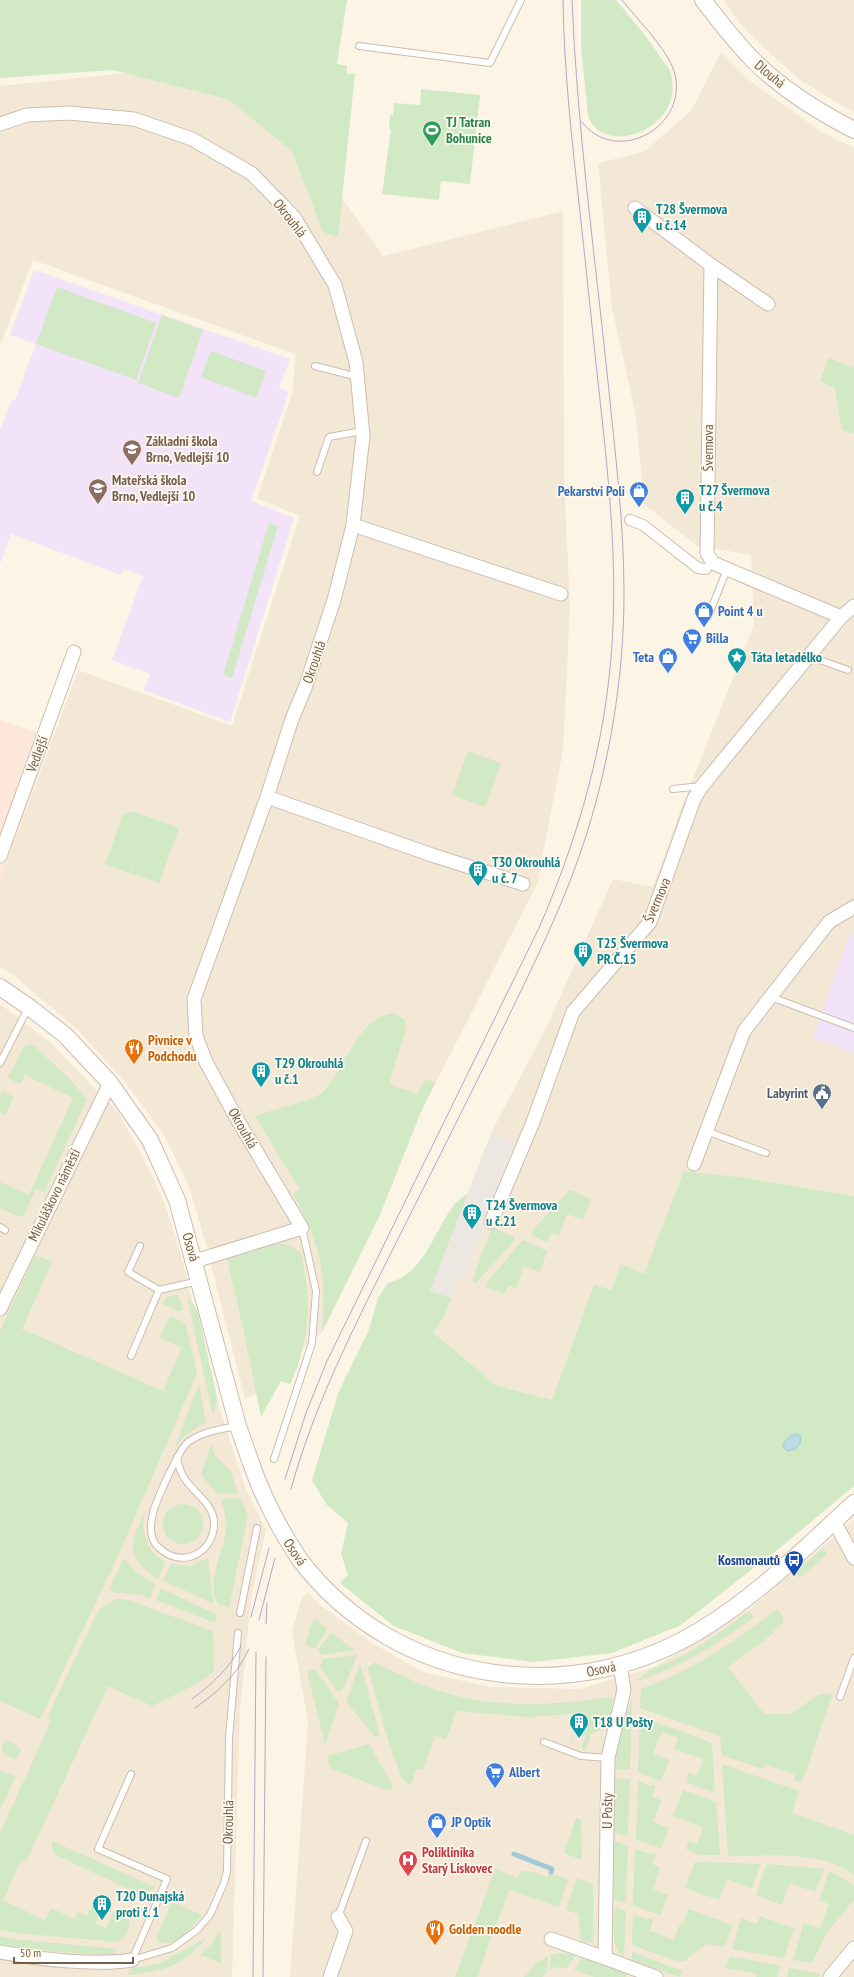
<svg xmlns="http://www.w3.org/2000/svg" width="854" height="1977" viewBox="0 0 854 1977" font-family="'PT Sans Narrow',sans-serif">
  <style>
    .residential { fill: #f3e7d5 }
    .commercial { fill: #fce7da }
    .industrial { fill: #ece7e0 }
    .education { fill: #f2e3f8 }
    .green { fill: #d1e9c5 }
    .water { fill: #bbdce5; stroke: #a1cad6 }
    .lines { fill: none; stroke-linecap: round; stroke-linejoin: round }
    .stream { stroke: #a1cad6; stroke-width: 5 }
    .service-casing { stroke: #cdbdad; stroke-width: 8 }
    .pedestrian-casing { stroke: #cdbdad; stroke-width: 12 }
    .minor-casing { stroke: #cdbdad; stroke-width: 15 }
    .tertiary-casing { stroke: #cdbdad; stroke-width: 18 }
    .service { stroke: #fff; stroke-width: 6 }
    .pedestrian { stroke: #fff; stroke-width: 10 }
    .minor { stroke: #fff; stroke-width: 13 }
    .tertiary { stroke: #fff; stroke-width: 16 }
    .tram { stroke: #b9a5c5; stroke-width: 1 }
    .tertiary-bridge-casing { stroke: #cdbdad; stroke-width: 18; stroke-linecap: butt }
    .tertiary-bridge { stroke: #fff; stroke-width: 16 }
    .labels { text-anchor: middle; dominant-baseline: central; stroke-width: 3.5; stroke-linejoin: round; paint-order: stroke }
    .street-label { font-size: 14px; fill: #745d4b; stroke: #fef9ec }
    .leisure-label { font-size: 14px; font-weight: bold; fill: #27864d; stroke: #fef9ec; text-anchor: start }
    .culture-label { font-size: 14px; font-weight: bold; fill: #0d838f; stroke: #fef9ec; text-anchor: start }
    .education-label { font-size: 14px; font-weight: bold; fill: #785e54; stroke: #fef9ec; text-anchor: start }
    .shop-label { font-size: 14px; font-weight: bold; fill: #366cbe; stroke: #fef9ec; text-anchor: start }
    .food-label { font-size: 14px; font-weight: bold; fill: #c56008; stroke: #fef9ec; text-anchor: start }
    .service-label { font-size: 14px; font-weight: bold; fill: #4e5e75; stroke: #fef9ec; text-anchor: end }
    .transit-label { font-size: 14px; font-weight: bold; fill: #164399; stroke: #fef9ec; text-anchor: end }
    .health-label { font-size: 14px; font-weight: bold; fill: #be3a42; stroke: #fef9ec; text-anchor: start }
  </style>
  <rect width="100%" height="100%" fill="#fcf5e6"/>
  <g class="residential">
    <path d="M723 0H854V113L802 81 770 54 742 26Z"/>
    <path d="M721 52 750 81 823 133 854 148V1196L746 1178 684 1172 644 1274 611 1290 594 1284 552 1400 495 1385 433 1332 444 1317 460 1277 465 1278 515 1142 491 1133 548 1024 613 879 653 887 681 809 754 625 751 555 696 545 644 504 636 416 612 308 598 163 644 152 691 111Z"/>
    <path d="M176 68 292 128 383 256 563 211 564 479 570 606 563 750 537 884 420 1114 379 1217 323 1331 294 1357 267 1390 245 1398 205 1241 189 1186 163 1133 124 1081 77 1029 13 975 0 967V882L78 670 232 726 300 516 257 498 293 391 295 354 33 260 0 346V86Z"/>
    <path d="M0 1004 50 1042 118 1112 144 1159 165 1204 180 1252 219 1406 245 1487 266 1530 252 1592 240 1709 232 1977H0Z"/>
    <path d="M854 1519V1977H290L308 1722 292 1632 301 1600 308 1592 320 1605 372 1643 423 1672 490 1687 580 1689 655 1667 751 1608Z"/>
  </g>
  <path class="commercial" d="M0 720 52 737 0 882Z"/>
  <path class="industrial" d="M491 1133 515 1142 465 1278 460 1277 452 1298 430 1291Z"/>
  <g class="education">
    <path d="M34 270 290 359 279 388 289 392 251 501 294 518 230 722 144 690 150 674 112 660 143 576 124 569 121 575 11 534 0 564V430L12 399 15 400 36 344 10 335Z"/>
    <path d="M854 931V1053L813 1038 848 938Z"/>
  </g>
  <g class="green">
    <path d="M0 0H347L337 64 347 66V74H355L338 237 323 232 292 151 228 99 113 70 0 78Z"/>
    <path d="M581 0H616C631 19 648 37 661 58 664 62 668 66 670 71 689 128 603 160 588 116L581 47Z"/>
    <path d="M421 89 480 95 470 184 441 181 439 200 382 194 391 130 389 129 390 115H393L394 103 420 105Z"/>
    <path d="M57 287 156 323 136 380 36 344Z"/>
    <path d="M162 315 203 330 179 398 138 383Z"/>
    <path d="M211 351 266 371 256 398 201 377Z"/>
    <path d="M829 358 854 368V434L842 430 835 388 820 381Z"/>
    <path d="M269 523 278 526 232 678 223 675Z"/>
    <path d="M468 751 501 763 485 807 452 795Z"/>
    <path d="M132 811 179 828 159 883 130 873 137 852 129 873 105 864 123 815Z"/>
    <path d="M394 1013 405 1020 406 1028 389 1084 417 1094 426 1079 435 1083 420 1114 379 1217 322 1331C323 1315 324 1298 323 1281 321 1250 307 1221 293 1193L300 1190 255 1116C266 1112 316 1099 322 1093 346 1071 355 1018 394 1013Z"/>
    <path d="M28 1044 33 1045 69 1078 87 1100 44 1192 36 1189 23 1216 20 1217 0 1208V1182L29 1195 73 1098 25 1075 20 1084 8 1078 23 1048Z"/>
    <path d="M2 1091 14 1097 5 1115 0 1112V1096Z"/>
    <path d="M684 1171 746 1178 854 1196V1486L782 1546 681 1625 612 1653 533 1662 462 1653 394 1626 340 1583 348 1575 341 1554 348 1523 326 1504 312 1480 339 1391 368 1332 378 1298 388 1283C424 1275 434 1231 454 1205 458 1200 464 1196 468 1193L430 1291 452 1298 444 1317 433 1332 495 1385 552 1400 594 1284 611 1290 621 1264 644 1274Z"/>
    <path d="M570 1190 591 1199 583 1220 567 1214 559 1236 551 1233 548 1242 532 1236 533 1230Z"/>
    <path d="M492 1227 515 1237 513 1242 476 1283 472 1281Z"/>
    <path d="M523 1240 547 1251 540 1272 524 1266 516 1288 508 1285 504 1294 486 1287 488 1281Z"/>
    <path d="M278 1244C287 1244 296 1246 301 1255 303 1259 303 1266 304 1270 312 1307 307 1350 290 1384L281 1381 261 1417 243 1328 227 1259Z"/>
    <path d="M35 1255 52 1262 22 1329 163 1391 182 1348 160 1338 170 1316 184 1322 186 1326 197 1373 118 1556 40 1719 0 1701V1331Z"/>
    <path d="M177 1294 182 1305 181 1311H178L163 1304 166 1298Z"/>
    <path d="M187 1297 192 1302 198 1313 216 1392 217 1401 213 1415Z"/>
    <path d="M199 1384 206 1422 185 1435 174 1449Z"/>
    <path d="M211 1444 215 1456 230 1470 238 1493 218 1494 201 1475Z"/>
    <path d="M240 1498 248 1515 229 1608 221 1604 220 1606C203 1586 224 1552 226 1530 228 1520 224 1510 221 1500Z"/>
    <circle cx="183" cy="1524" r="20"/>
    <path d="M145 1511C140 1531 146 1551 165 1562L158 1579C123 1555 130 1544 145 1511Z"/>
    <path d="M823 1548 827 1554 800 1578 795 1572Z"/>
    <path d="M208 1558 213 1603 163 1581 171 1564 190 1566Z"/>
    <path d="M123 1559 128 1562 137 1573 155 1585 150 1598 140 1595 112 1592 110 1588Z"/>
    <path d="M161 1588 217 1615 215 1623 156 1600Z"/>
    <path d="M117 1599 128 1600 213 1631 214 1671 200 1682 152 1706 108 1686 26 1862 21 1860 4 1899 0 1898V1833L51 1721 47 1718 97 1613 103 1606Z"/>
    <path d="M777 1609 783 1617 782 1624 773 1631 774 1633 728 1667 764 1714H791L818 1695 827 1693 832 1695 802 1783 794 1780 795 1775 765 1764 763 1769 722 1755 720 1736 640 1708 641 1689C692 1671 735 1642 777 1609Z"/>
    <path d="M749 1611 754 1617C718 1644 680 1667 637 1681L650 1670 676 1659 703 1644Z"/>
    <path d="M313 1620H317L327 1629 315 1649 305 1644Z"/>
    <path d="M331 1633 355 1650 322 1655 318 1650Z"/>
    <path d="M357 1655 344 1688 338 1692 320 1667 323 1659Z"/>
    <path d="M374 1662C394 1672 414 1682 436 1690 493 1709 553 1706 612 1697L613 1709 607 1727 591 1734 586 1750 581 1749 586 1735 574 1732 571 1743 570 1742 573 1732 572 1714 528 1717 456 1711 446 1740 435 1736 423 1770 417 1768 411 1785 403 1780 389 1744 368 1668Z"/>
    <path d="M360 1663 380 1736 375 1737 346 1701Z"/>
    <path d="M316 1670 339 1704 325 1745 307 1671Z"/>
    <path d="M632 1697 630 1770 615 1769 619 1737Z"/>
    <path d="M640 1716 712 1743 715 1793 686 1782 689 1773 697 1776 703 1759 674 1749 678 1738 662 1732 653 1754 669 1760 661 1781 638 1772Z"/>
    <path d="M6 1740 18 1746 17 1748 22 1750 16 1759 7 1756 3 1753 2 1745Z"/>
    <path d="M369 1744 393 1786 392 1789 387 1790 331 1769 327 1756Z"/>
    <path d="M722 1764 799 1791 792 1813 854 1835V1875C822 1850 766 1856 728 1856Z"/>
    <path d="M0 1770 16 1776 0 1810Z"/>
    <path d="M615 1778 630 1779 628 1837 614 1833Z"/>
    <path d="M638 1781 651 1786 652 1784 656 1786 652 1797 661 1800 653 1822 669 1828 661 1848 636 1840Z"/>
    <path d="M683 1790 716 1802 720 1855H700L686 1849 689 1841 697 1844 703 1827 673 1816Z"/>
    <path d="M576 1818 581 1820 582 1860 564 1853Z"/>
    <path d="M52 1841 155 1887 148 1893 139 1894 54 1854 52 1848Z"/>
    <path d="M614 1841 628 1846 626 1903 614 1899Z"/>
    <path d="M635 1849 651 1854 652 1852 656 1853 652 1864 660 1867 653 1889 668 1895 661 1915 633 1906Z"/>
    <path d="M695 1862H699L761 1864 752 1888 727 1879 719 1900 685 1888Z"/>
    <path d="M767 1864 824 1869 815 1892 790 1883 782 1905 756 1895Z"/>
    <path d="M495 1869 518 1878 521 1871 532 1872 548 1877 550 1873 568 1879 559 1907 509 1890 477 1977H455Z"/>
    <path d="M829 1871 854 1885V1900L827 1932 812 1963 793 1960 804 1923 820 1928 829 1904 819 1900Z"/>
    <path d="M577 1878 593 1884V1942L584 1943 580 1939 578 1914 566 1910Z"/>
    <path d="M97 1895 105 1899 95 1923 106 1928 113 1912 126 1917 130 1922 125 1937 118 1942 15 1933 0 1930V1899L45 1920 51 1908 75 1919 78 1912 87 1916Z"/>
    <path d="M172 1902 202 1915C195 1923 181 1940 171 1943 167 1944 162 1942 158 1941L156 1938Z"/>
    <path d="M615 1907 626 1911 624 1957C609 1947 615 1923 615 1907Z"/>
    <path d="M689 1909 733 1925 724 1947 706 1944 684 1961H676L632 1945 633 1914 648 1920 649 1918 653 1919 650 1931 674 1940 680 1924H683Z"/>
    <path d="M760 1916 795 1929 794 1933H792L784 1958 732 1949 741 1918 757 1924Z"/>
    <path d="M219 1932H221V1963L200 1955 210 1945Z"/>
    <path d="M0 1936 14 1939 117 1949 115 1955C77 1953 37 1952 0 1944Z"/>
    <path d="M206 1938C183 1966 163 1972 127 1975L130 1969 160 1963Z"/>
    <path d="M632 1952 682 1971 680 1977 632 1960Z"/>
    <path d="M559 1953 576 1955 567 1968 556 1967 550 1970 551 1955Z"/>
    <path d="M548 1956 547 1972 542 1977H524L538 1962Z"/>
    <path d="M730 1956 781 1966 777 1977H756L757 1974 725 1968Z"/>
    <path d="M583 1957 626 1973V1977H594L574 1970Z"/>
    <path d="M789 1968 820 1974 818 1977H787Z"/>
  </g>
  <path class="water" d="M797 1434 801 1437 800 1443 796 1449 787 1451 783 1446C785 1439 789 1435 797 1434Z"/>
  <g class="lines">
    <path class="stream" d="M514 1854 552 1869 551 1872"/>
    <g class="service-casing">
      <g id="service">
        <path d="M359 46 490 63 521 0"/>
        <path d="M315 366 358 377"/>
        <path d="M317 472 329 437 362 431"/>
        <path d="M708 617 727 569"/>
        <path d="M808 656 848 670"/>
        <path d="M673 789 702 786"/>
        <path d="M771 997 854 1028"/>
        <path d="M0 1063 28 1008"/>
        <path d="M706 1131 766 1153"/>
        <path d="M0 1227 5 1230"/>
        <path d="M140 1246 128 1272 159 1290"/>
        <path d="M131 1356 159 1290 199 1281"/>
        <path d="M177 1457C178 1461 178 1465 180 1469 186 1490 215 1501 214 1524 214 1551 185 1568 163 1551 159 1548 155 1544 153 1540 150 1532 151 1521 153 1513 156 1501 179 1449 188 1442 202 1432 220 1429 237 1426"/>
        <path d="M274 1459 312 1343 316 1291 302 1228"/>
        <path d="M240 1613 257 1528"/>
        <path d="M840 1697 854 1658"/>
        <path d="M544 1742 581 1756 608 1758"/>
        <path d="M131 1774 98 1849 167 1879 132 1960"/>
        <path d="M338 1917 366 1841"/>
        <path d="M132 1960 172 1948 197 1930 210 1915 224 1883 227 1871 229 1738 238 1633"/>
      </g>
    </g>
    <g class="pedestrian-casing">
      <path id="pedestrian" d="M630 520 643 525 698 568 706 569"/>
    </g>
    <g class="minor-casing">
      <g id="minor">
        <path d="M0 124 27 115 69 113 134 119 192 139 251 173 294 217 335 285 356 362 363 436 353 525 334 600 305 688 292 719 267 797 194 999 196 1036 206 1062 237 1119 302 1228 195 1261"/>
        <path d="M635 208 711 265 707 553 713 563 841 617"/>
        <path d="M711 265 768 304"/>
        <path d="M353 525 561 594"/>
        <path d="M267 797 432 855 523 884"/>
        <path d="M0 856 74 652"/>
        <path d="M694 1164 744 1031 829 922 854 907"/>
        <path d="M491 1222 533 1122 573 1012 650 922 694 799 702 786 841 617 854 606"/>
        <path d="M0 1309 110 1083"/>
        <path d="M834 1521 854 1558"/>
        <path d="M620 1665 624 1690 608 1758 605 1958 656 1977"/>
        <path d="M551 1939 605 1958"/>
        <path d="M0 1952C37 1959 95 1966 132 1960"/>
        <path d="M330 1977 346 1931 338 1917"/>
        <path d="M830 1977 854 1948"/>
      </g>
    </g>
    <g class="tertiary-casing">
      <g id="tertiary">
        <path d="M703 0C719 21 735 42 754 61 782 89 819 112 854 130"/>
        <path d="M0 987 29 1007 65 1035 110 1083 150 1140 177 1200 238 1426 251 1463"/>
        <path d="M300 1560C398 1688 578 1711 710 1624 763 1590 808 1545 854 1503"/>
      </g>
    </g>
    <use href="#service" class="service"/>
    <use href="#pedestrian" class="pedestrian"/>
    <use href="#minor" class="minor"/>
    <use href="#tertiary" class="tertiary"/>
    <g class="tram">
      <path d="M581 121C616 168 691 126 674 71 667 49 637 19 622 0"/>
      <path d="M285 1479 306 1413 327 1361 539 928C575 845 601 759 610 669 619 580 610 490 600 400 593 338 587 275 580 212 572 142 564 71 563 0"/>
      <path d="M291 1489C312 1413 346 1343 381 1273 421 1193 461 1114 500 1034 532 968 565 903 587 833 611 755 624 674 624 593 624 523 615 452 608 382 595 255 577 128 572 0"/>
      <path d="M251 1617 269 1548"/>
      <path d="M259 1620 275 1558"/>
      <path d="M266 1624 267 1603"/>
      <path d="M192 1699C212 1684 230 1668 241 1646"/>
      <path d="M195 1708C218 1692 237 1675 249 1649"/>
      <path d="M253 1977 256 1652"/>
      <path d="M263 1977 266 1657"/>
    </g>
    <g class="tertiary-bridge-casing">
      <path id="tertiary-bridge" d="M251 1463C263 1498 280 1530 300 1560"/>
    </g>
    <use href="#tertiary-bridge" class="tertiary-bridge"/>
  </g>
  <defs>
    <g id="stadium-pin" transform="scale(1)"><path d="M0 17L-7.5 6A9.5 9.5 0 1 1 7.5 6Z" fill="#2e9e5b" stroke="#fef9ec"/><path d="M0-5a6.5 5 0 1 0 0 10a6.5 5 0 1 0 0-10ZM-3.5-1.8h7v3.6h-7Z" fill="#fff"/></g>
    <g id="building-pin" transform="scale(1)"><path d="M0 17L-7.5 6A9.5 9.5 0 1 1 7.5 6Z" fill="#0f9aa8" stroke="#fef9ec"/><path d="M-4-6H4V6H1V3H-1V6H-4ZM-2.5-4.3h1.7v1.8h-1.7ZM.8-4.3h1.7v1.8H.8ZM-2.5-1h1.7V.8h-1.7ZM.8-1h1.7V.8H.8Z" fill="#fff"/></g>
    <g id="school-pin" transform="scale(1)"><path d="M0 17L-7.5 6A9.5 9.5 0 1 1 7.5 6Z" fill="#8d6e63" stroke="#fef9ec"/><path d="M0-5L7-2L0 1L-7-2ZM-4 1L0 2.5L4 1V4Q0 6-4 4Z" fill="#fff"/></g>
    <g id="shop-pin" transform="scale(1)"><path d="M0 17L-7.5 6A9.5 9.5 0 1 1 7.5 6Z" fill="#3f7fe0" stroke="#fef9ec"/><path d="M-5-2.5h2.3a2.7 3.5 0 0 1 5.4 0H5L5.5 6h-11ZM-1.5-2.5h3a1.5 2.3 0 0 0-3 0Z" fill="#fff"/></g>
    <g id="supermarket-pin" transform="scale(1)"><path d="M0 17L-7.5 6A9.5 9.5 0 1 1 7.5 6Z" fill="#3f7fe0" stroke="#fef9ec"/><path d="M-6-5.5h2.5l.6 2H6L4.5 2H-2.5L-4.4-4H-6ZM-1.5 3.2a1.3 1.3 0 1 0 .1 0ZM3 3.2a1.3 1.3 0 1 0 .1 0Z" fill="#fff"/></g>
    <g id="sight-pin" transform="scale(1)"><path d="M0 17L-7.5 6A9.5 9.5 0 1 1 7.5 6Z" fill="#0f9aa8" stroke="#fef9ec"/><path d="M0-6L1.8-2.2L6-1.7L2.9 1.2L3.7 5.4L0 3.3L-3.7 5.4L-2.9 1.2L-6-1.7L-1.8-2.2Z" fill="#fff"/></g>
    <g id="restaurant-pin" transform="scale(1)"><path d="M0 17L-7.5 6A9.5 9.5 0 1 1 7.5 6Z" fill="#e8710a" stroke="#fef9ec"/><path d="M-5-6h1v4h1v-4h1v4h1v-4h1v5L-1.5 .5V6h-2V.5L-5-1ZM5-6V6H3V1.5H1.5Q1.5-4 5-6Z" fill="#fff"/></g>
    <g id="civic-pin" transform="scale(1)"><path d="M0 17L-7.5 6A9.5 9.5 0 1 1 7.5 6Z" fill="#5c6f8a" stroke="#fef9ec"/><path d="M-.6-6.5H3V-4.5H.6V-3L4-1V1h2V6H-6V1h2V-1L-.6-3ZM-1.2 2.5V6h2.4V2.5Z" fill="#fff"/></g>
    <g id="bus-pin" transform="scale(1)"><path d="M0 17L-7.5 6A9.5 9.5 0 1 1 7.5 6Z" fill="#1a4fb4" stroke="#fef9ec"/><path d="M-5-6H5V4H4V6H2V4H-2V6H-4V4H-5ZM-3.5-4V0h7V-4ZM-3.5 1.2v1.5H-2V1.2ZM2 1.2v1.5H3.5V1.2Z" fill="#fff"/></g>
    <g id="hospital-pin" transform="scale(1)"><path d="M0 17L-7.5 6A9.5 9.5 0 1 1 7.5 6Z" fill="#e0444e" stroke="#fef9ec"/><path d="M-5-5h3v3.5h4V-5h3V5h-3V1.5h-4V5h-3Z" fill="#fff"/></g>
  </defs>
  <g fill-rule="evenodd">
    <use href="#stadium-pin" x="432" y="130"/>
    <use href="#building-pin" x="642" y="217"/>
    <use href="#school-pin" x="132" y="449"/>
    <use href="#school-pin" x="98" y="488"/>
    <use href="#shop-pin" x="639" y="491"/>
    <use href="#building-pin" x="685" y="498"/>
    <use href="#shop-pin" x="704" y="611"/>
    <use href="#supermarket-pin" x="692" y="638"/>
    <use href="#shop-pin" x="668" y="657"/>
    <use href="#sight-pin" x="737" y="657"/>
    <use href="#building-pin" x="478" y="870"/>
    <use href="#building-pin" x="583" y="951"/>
    <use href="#restaurant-pin" x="134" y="1048"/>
    <use href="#building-pin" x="261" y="1071"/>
    <use href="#civic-pin" x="822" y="1093"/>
    <use href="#building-pin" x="472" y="1213"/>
    <use href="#bus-pin" x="794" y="1560"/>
    <use href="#building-pin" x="579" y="1722"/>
    <use href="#supermarket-pin" x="495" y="1772"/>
    <use href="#shop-pin" x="437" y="1822"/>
    <use href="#hospital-pin" x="408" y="1860"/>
    <use href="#building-pin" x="102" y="1904"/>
    <use href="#restaurant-pin" x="435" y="1929"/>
  </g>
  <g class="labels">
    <g class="street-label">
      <text transform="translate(770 74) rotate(40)">Dlouhá</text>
      <text transform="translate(290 218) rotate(52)">Okrouhlá</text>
      <text transform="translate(708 448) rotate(-90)">Švermova</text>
      <text transform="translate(314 662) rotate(-71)">Okrouhlá</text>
      <text transform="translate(37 754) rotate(-70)">Vedlejší</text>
      <text transform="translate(657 900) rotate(-67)">Švermova</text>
      <text transform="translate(243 1128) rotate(60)">Okrouhlá</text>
      <text transform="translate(54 1195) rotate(-64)">Mikuláškovo náměstí</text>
      <text transform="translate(191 1247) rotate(74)">Osová</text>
      <text transform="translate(295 1552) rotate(56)">Osová</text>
      <text transform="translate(601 1669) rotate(-12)">Osová</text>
      <text transform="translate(607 1811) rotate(-89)">U Pošty</text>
      <text transform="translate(228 1822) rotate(-89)">Okrouhlá</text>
    </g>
    <g class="leisure-label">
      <text x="446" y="122">TJ Tatran<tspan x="446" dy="16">Bohunice</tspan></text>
    </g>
    <g class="culture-label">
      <text x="656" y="209">T28 Švermova<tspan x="656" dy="16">u č.14</tspan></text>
      <text x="699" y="490">T27 Švermova<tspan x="699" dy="16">u č.4</tspan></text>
      <text x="751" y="657">Táta letadélko</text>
      <text x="492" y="862">T30 Okrouhlá<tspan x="492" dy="16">u č. 7</tspan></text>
      <text x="597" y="943">T25 Švermova<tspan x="597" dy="16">PR.Č.15</tspan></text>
      <text x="275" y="1063">T29 Okrouhlá<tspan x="275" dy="16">u č.1</tspan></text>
      <text x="486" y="1205">T24 Švermova<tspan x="486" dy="16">u č.21</tspan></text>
      <text x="593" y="1722">T18 U Pošty</text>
      <text x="116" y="1896">T20 Dunajská<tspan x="116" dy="16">proti č. 1</tspan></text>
    </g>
    <g class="education-label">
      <text x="146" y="441">Základní škola<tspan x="146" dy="16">Brno, Vedlejší 10</tspan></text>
      <text x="112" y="480">Mateřská škola<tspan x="112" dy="16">Brno, Vedlejší 10</tspan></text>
    </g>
    <g class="shop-label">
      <text x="625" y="491" text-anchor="end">Pekarstvi Poli</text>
      <text x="718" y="611">Point 4 u</text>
      <text x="706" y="638">Billa</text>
      <text x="654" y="657" text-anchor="end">Teta</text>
      <text x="509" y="1772">Albert</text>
      <text x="451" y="1822">JP Optik</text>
    </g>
    <g class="food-label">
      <text x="148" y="1040">Pivnice v<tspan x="148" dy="16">Podchodu</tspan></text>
      <text x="449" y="1929">Golden noodle</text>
    </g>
    <g class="service-label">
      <text x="808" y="1093">Labyrint</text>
    </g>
    <g class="transit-label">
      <text x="780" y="1560">Kosmonautů</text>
    </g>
    <g class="health-label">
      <text x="422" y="1852">Poliklinika<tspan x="422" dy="16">Starý Lískovec</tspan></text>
    </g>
  </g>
  <path d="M14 1957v6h119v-6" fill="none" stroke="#745d4b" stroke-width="2"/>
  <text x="20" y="1957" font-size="12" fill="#745d4b" stroke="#fef9ec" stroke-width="3" paint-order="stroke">50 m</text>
</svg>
